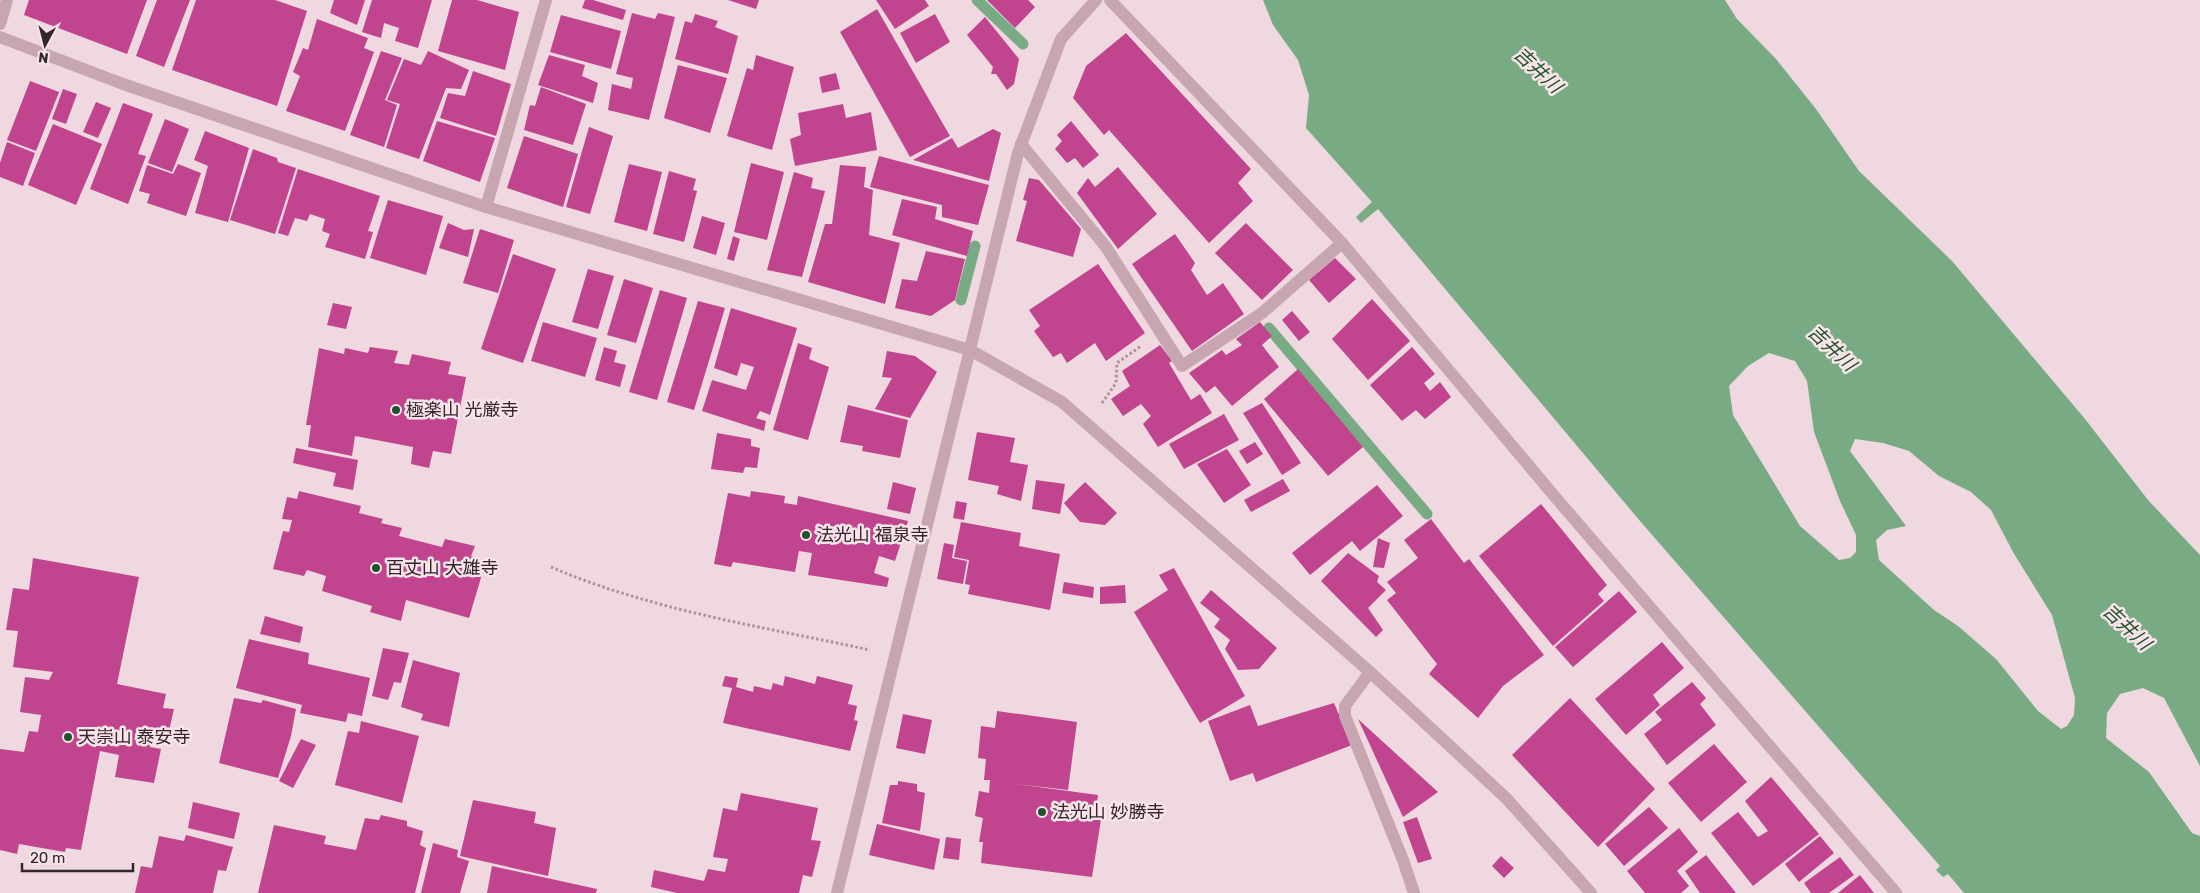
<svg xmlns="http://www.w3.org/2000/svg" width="2200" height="893" viewBox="0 0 2200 893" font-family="Rubik,'Noto Sans JP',sans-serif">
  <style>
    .water { fill: #78ab83; fill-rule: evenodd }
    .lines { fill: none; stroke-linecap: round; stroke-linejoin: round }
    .stream { stroke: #78ab83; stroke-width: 11 }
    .building { fill: #c0458e }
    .path { stroke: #b28f9d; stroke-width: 3; stroke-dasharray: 2.5 2.5; stroke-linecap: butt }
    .lane { stroke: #c7a5b1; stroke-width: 12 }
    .street { stroke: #c7a5b1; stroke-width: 12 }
    .poi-dot { fill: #1d522a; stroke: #f8e4e9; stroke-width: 2 }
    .labels { text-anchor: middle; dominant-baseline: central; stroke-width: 5; stroke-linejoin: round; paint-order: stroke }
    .poi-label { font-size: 18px; fill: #33262c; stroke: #f8e4e9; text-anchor: start }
    .water-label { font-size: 19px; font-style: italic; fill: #1d522a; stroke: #f8e4e9 }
  </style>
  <rect width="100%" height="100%" fill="#efd8df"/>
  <path class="water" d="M1263 0H1725L1737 19 1776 59 1816 109 1859 171 1952 261 2085 419 2148 500 2200 555V766L2164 698 2143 688 2120 694 2107 713 2106 738 2149 772 2192 833 2200 836V893H1964L1948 874 1943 877 1936 870 1940 866 1640 521 1378 209 1361 223 1356 217 1372 202 1306 128 1309 95 1298 60 1273 25ZM1769 353 1795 361 1807 381 1814 432 1840 501 1856 535V552L1850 558 1839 560 1800 526 1733 415 1729 386 1748 366ZM1855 439 1883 443 1909 451 1939 476 1971 492 1991 510 2013 552 2052 615 2075 698 2074 715 2067 726 2061 729 2038 711 1996 659 1958 626 1934 610 1879 560 1876 540 1887 530 1906 526 1850 451Z"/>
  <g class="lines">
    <g class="stream">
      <path d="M977 0 1023 44"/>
      <path d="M961 300 975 246"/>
      <path d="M1269 328 1427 514"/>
    </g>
  </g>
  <g class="building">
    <path d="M29 0H147L127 54 24 15Z"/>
    <path d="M157 0H190L164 67 136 56Z"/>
    <path d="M196 0H275L307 11 277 106 172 70Z"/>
    <path d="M334 0H365L357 25 330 13Z"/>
    <path d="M372 0H432L418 48 395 41 399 28 384 23 381 38 362 32Z"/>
    <path d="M452 0H477L519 12 505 70 438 51Z"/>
    <path d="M585 0H593L626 10 623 20 582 8Z"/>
    <path d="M728 0H759L756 9Z"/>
    <path d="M876 0H925L929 6 895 29Z"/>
    <path d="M987 0H1028L1035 7 1015 28Z"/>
    <path d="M877 9 950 136 910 157 840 32Z"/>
    <path d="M632 13 655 19 658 13 675 17 649 120 608 110 612 84 631 89 633 78 616 74Z"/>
    <path d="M695 14 718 21 715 27 738 36 728 74 675 59 685 21 692 23Z"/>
    <path d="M935 14 950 42 916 63 900 33Z"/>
    <path d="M561 15 621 31 611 69 550 52Z"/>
    <path d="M985 17 1019 59 1014 84 1007 90 996 74H991L993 67 967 35Z"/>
    <path d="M317 19 368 38 364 48 374 52 345 131 286 111 300 76 293 72 303 48 308 50Z"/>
    <path d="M1126 33 1251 169 1238 183 1253 201 1209 243 1109 130 1104 135 1073 98 1086 66Z"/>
    <path d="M381 51 402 58 385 100 397 105 384 147 350 135Z"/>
    <path d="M428 51 469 70 461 89 446 88 419 159 386 148 400 104 387 100 404 59 421 65Z"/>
    <path d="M549 55 585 65 582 76 598 83 593 103 538 85Z"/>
    <path d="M756 55 794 67 772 150 727 136 747 68 753 70Z"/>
    <path d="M678 65 727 78 710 133 664 118Z"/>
    <path d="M473 71 511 84 496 136 440 118 448 93 465 96Z"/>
    <path d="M836 73 840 89 822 93 819 77Z"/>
    <path d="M30 81 59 92 36 151 7 140Z"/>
    <path d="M541 87 586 104 573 145 524 130 530 105 535 106Z"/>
    <path d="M63 89 77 94 66 124 52 119Z"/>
    <path d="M96 102 111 108 98 138 83 132Z"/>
    <path d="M123 103 153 114 138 154 146 156 128 204 90 189Z"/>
    <path d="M843 104 846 118 871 112 877 150 795 166 790 139 801 135 798 113Z"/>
    <path d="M165 119 189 129 172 172 148 163Z"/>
    <path d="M437 121 495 138 480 182 423 161Z"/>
    <path d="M1071 121 1099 155 1083 168 1075 158 1067 163 1055 149 1062 141 1057 135Z"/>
    <path d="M53 124 102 144 76 205 28 185Z"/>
    <path d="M589 127 613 136 590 214 566 207Z"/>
    <path d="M993 129 1001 133 989 181 913 160 952 138 958 148Z"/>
    <path d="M205 131 249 148 228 222 195 213 208 166 194 160Z"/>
    <path d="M524 136 578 154 563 207 507 188Z"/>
    <path d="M7 142 35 153 23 186 0 177V163Z"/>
    <path d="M253 149 277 158 278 162 296 168 275 234 230 220Z"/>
    <path d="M879 156 989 185 978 225 942 217V205L870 187Z"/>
    <path d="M751 163 784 172 767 240 734 232Z"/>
    <path d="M178 164 201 173 186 216 147 203 150 194 139 191 147 165 173 174Z"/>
    <path d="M629 164 662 172 647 231 614 222Z"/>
    <path d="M840 165 866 167 864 187 873 190 869 235 900 243 885 304 808 282 825 224H832Z"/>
    <path d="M1118 167 1157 214 1118 249 1077 193 1088 178 1095 187Z"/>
    <path d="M298 169 380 196 368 231 373 232 365 259 325 247 330 234 322 231 325 219 310 214 307 221 295 218 288 236 278 233Z"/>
    <path d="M669 171 696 179 693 190 697 191 684 242 653 234Z"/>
    <path d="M794 172 813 178 811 188 825 191 802 277 767 270Z"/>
    <path d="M1029 178 1039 180 1081 229 1073 257 1016 241 1027 201 1023 200Z"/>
    <path d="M902 199 937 207 935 219 973 231 967 256 892 235Z"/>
    <path d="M388 200 443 216 426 275 370 258Z"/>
    <path d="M702 216 725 223 716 255 693 248Z"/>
    <path d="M448 223 464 230 474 229 468 257 439 248Z"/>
    <path d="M1246 223 1293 270 1262 300 1215 253Z"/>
    <path d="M480 229 514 240 498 293 463 283Z"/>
    <path d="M1175 234 1195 263 1191 270 1207 295 1223 283 1244 314 1192 351 1132 264Z"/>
    <path d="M733 236 740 239 734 261 727 259Z"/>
    <path d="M926 251 965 259 955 300 931 316 895 308 902 279 917 281Z"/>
    <path d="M513 254 556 269 523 363 481 349Z"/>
    <path d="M1335 258 1356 279 1329 303 1309 280Z"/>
    <path d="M1098 264 1145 333 1106 361 1095 343 1067 363 1061 353 1053 357 1034 331 1040 326 1029 310Z"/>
    <path d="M588 269 614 276 598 329 572 322Z"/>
    <path d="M624 279 653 288 636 343 607 335Z"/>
    <path d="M660 290 687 298 657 400 629 392Z"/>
    <path d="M1372 299 1410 341 1368 380 1332 339Z"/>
    <path d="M698 301 725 308 694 410 667 402Z"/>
    <path d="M333 303 352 307 346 329 327 325Z"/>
    <path d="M731 308 797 328 770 415 760 411 756 418 766 421 764 431 702 411 712 380 746 390 754 367 741 363 737 376 714 368Z"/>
    <path d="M1292 311 1310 332 1299 341 1282 320Z"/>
    <path d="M543 322 597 338 585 377 531 361Z"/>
    <path d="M1260 322 1272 336 1262 345 1279 367 1232 406 1215 386 1206 393 1189 373 1222 350 1226 355 1242 345 1236 339Z"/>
    <path d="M798 343 812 348 809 359 829 367 808 440 773 430Z"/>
    <path d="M1160 345 1172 361 1169 363 1191 400 1200 394 1212 413 1158 447 1143 424 1151 416 1141 404 1123 416 1111 399 1130 386 1122 371Z"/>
    <path d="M370 347 398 351 394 363 409 365 412 354 451 362 448 374 466 377 451 454 433 451 429 468 411 464 413 447 355 436 352 456 308 447 311 425H306L319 348 344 354 345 348 368 353Z"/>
    <path d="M604 347 617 351 614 362 626 365 620 387 595 380Z"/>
    <path d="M1412 347 1435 374 1424 383 1430 391 1440 382 1451 397 1425 419 1416 410 1402 421 1370 385Z"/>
    <path d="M887 351 915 356 937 372 910 418 875 409 892 378 882 377Z"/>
    <path d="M1298 369 1363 447 1328 476 1264 399Z"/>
    <path d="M1262 403 1301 463 1282 475 1243 413Z"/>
    <path d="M848 405 908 420 900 458 862 451 863 446 840 442Z"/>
    <path d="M1224 414 1239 440 1184 469 1169 444Z"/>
    <path d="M977 432 1015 438 1010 462 1028 465 1021 501 997 494 999 486 968 480Z"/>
    <path d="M717 433 751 439V446L760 448 757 468 745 467 743 473 711 469Z"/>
    <path d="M1255 442 1263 454 1247 464 1239 451Z"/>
    <path d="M296 448 358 460 353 490 333 486 336 473 293 463Z"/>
    <path d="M1227 449 1251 485 1224 503 1197 464Z"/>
    <path d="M1283 479 1290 491 1251 512 1244 500Z"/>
    <path d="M1036 480 1065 484 1060 514 1032 509Z"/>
    <path d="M893 482 916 488 910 514 887 509Z"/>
    <path d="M1085 482 1117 513 1105 525 1080 522 1064 503Z"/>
    <path d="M1377 485 1403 516 1360 551 1352 541 1310 575 1292 553Z"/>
    <path d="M299 491 361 506 359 513 383 519 381 523 402 528 399 536 442 547 445 539 475 546 471 556 486 561 469 618 406 600 401 621 370 612 372 606 322 591 326 576 307 570 304 576 273 569 283 531 289 532 292 520 282 519 287 497 297 499Z"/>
    <path d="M751 491 785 496 784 503 797 505 798 496 908 521 895 561 879 556 874 573 889 578 887 587 808 575 812 553 799 551 795 572 733 562 731 567 714 564 728 493 750 497Z"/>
    <path d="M956 501 967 503 964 520 953 518Z"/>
    <path d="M1541 504 1607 585 1598 594 1604 601 1553 646 1479 556Z"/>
    <path d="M1431 519 1464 563 1469 559 1544 655 1503 686 1478 718 1429 674 1437 664 1387 600 1396 593 1387 582 1418 558 1404 540Z"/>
    <path d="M961 522 1021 533 1019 546 1060 554 1050 610 968 594 970 585 965 584 969 560 954 557Z"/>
    <path d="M1378 538 1390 543 1384 568 1373 567Z"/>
    <path d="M944 543 954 545 952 558 967 561 963 584 937 579Z"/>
    <path d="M1348 553 1379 576 1377 582 1386 590 1368 608 1383 630 1376 637 1321 581Z"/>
    <path d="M33 558 139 577 117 684 166 694 163 708 174 709 168 735 152 732 150 747 161 749 154 783 115 777 119 755 100 751 81 850 66 848 65 852 19 844 17 854 0 850V749L24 752 29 731 38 732 41 715 20 712 25 677 49 680 53 672 13 667 18 631 6 630 13 588 29 590Z"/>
    <path d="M1174 568 1245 696 1200 723 1134 612 1168 590 1159 575Z"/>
    <path d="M1064 582 1094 587 1093 598 1062 593Z"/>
    <path d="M1125 585 1126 603 1100 604V587Z"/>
    <path d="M1211 590 1277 648 1259 669 1238 670 1225 649 1230 640 1214 627 1220 619 1200 603Z"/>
    <path d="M1619 591 1637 612 1573 667 1555 647Z"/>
    <path d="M265 616 303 627 300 643 260 634Z"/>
    <path d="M249 639 309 653 308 664 370 678 362 716 348 713 346 722 300 713 302 705 236 688Z"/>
    <path d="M1662 642 1684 668 1653 695 1660 705 1626 735 1595 699Z"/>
    <path d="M383 648 409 653 401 683 394 682 388 700 372 696Z"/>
    <path d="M413 660 460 673 449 727 421 720 423 714 401 707Z"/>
    <path d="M725 676 738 678 736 687 753 692 754 686 771 690 773 683 783 686 785 676 815 684 817 676 853 685 848 704 857 706 854 720 858 721 850 751 723 723 732 688 722 686Z"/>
    <path d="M1692 682 1706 698 1700 704 1716 725 1667 765 1644 734 1662 720 1655 712Z"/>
    <path d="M234 698 261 703 263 700 296 709 291 736 278 778 219 763Z"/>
    <path d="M1570 698 1655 789 1598 847 1512 755Z"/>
    <path d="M1334 703 1352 745 1256 782 1253 773 1230 781 1208 721 1250 705 1258 726Z"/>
    <path d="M997 711 1077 722 1068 790 1008 783 1098 795 1096 811 1102 813 1092 877 981 863 983 842H979L983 818 975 816 979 791 989 793 990 780H984L986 759 978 758 981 726 995 728Z"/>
    <path d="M903 714 932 720 925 754 896 748Z"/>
    <path d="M1358 719 1438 792 1403 817Z"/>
    <path d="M361 721 419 736 402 803 335 785 348 731 359 733Z"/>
    <path d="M301 739 316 745 293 788 279 781Z"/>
    <path d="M1714 744 1747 782 1701 822 1668 783Z"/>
    <path d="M1771 777 1819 834 1753 886 1711 833 1738 812 1758 837 1768 831 1745 801Z"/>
    <path d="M898 781 917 784V791L925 793 920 831 882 823 890 785H898Z"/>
    <path d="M741 793 818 808 811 840 821 841 812 877 803 875 799 893H677L651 887 654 870 704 881 708 869 725 872 728 859 713 857 723 808 737 811Z"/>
    <path d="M473 800 536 812 534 823 556 828 548 876 460 856Z"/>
    <path d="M193 802 240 813 234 839 188 828Z"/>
    <path d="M1649 807 1668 828 1624 866 1605 844Z"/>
    <path d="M381 815 407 821V826L423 831 420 845 426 848 415 893H258L274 825 326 836 324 844 356 850 365 818 379 820Z"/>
    <path d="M1417 817 1432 859 1418 863 1403 822Z"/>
    <path d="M877 824 940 839 934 870 869 855Z"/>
    <path d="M1679 828 1698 852 1677 871 1689 886 1681 893H1645L1627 871Z"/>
    <path d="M186 835 233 847 226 871 218 870 213 893H135L141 866 152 868 159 836 184 841Z"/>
    <path d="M1820 836 1834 853 1799 882 1785 864Z"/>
    <path d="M946 837 961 839 959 860 943 858Z"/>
    <path d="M433 843 458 850 457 857 469 861 460 893H421Z"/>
    <path d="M1706 855 1736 893H1700L1685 871Z"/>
    <path d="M1501 856 1514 868 1504 878 1492 866Z"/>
    <path d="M1840 857 1854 875 1829 893H1811L1804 883Z"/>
    <path d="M492 866 597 889 596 893H487Z"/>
    <path d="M1860 875 1874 893H1838Z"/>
  </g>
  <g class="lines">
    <g class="path">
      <path d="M1102 403 1116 383 1117 363 1141 346"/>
      <path d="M551 567C650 610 764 627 870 650"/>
    </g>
    <g class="lane">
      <path d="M1021 144 1106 247 1182 366 1262 313 1342 243"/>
      <path d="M1370 672 1345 706V716L1403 860 1414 893"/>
    </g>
    <g class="street">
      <path d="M1110 0 1342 243 1556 498 1896 893"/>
      <path d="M0 24 7 0"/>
      <path d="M0 37 123 84 486 207 970 350 1062 402 1370 672 1506 798 1591 893"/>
      <path d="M486 207 546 0"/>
      <path d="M837 893 1018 153 1061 39 1096 0"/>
    </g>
  </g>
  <g class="poi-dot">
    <circle cx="396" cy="410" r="5"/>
    <circle cx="806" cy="535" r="5"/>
    <circle cx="376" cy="568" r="5"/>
    <circle cx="68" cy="737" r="5"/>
    <circle cx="1042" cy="812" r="5"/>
  </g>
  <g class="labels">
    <g class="poi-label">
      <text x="406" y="410">極楽山 光厳寺</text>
      <text x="816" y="535">法光山 福泉寺</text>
      <text x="386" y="568">百丈山 大雄寺</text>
      <text x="78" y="737">天崇山 泰安寺</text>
      <text x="1052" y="812">法光山 妙勝寺</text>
    </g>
    <g class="water-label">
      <text transform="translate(1538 70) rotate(43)">吉井川</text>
      <text transform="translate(1832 348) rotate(43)">吉井川</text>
      <text transform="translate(2127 627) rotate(43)">吉井川</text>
    </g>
  </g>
  <g transform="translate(45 45) rotate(187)" stroke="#f8e4e9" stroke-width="4" paint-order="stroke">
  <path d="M0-4L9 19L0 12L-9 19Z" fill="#33262c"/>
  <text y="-8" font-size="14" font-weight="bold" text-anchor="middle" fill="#33262c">N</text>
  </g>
  <path d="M22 863v8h111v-8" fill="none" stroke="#33262c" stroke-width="2.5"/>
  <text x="30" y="863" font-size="15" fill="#33262c" stroke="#f8e4e9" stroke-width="4" paint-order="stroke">20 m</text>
</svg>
